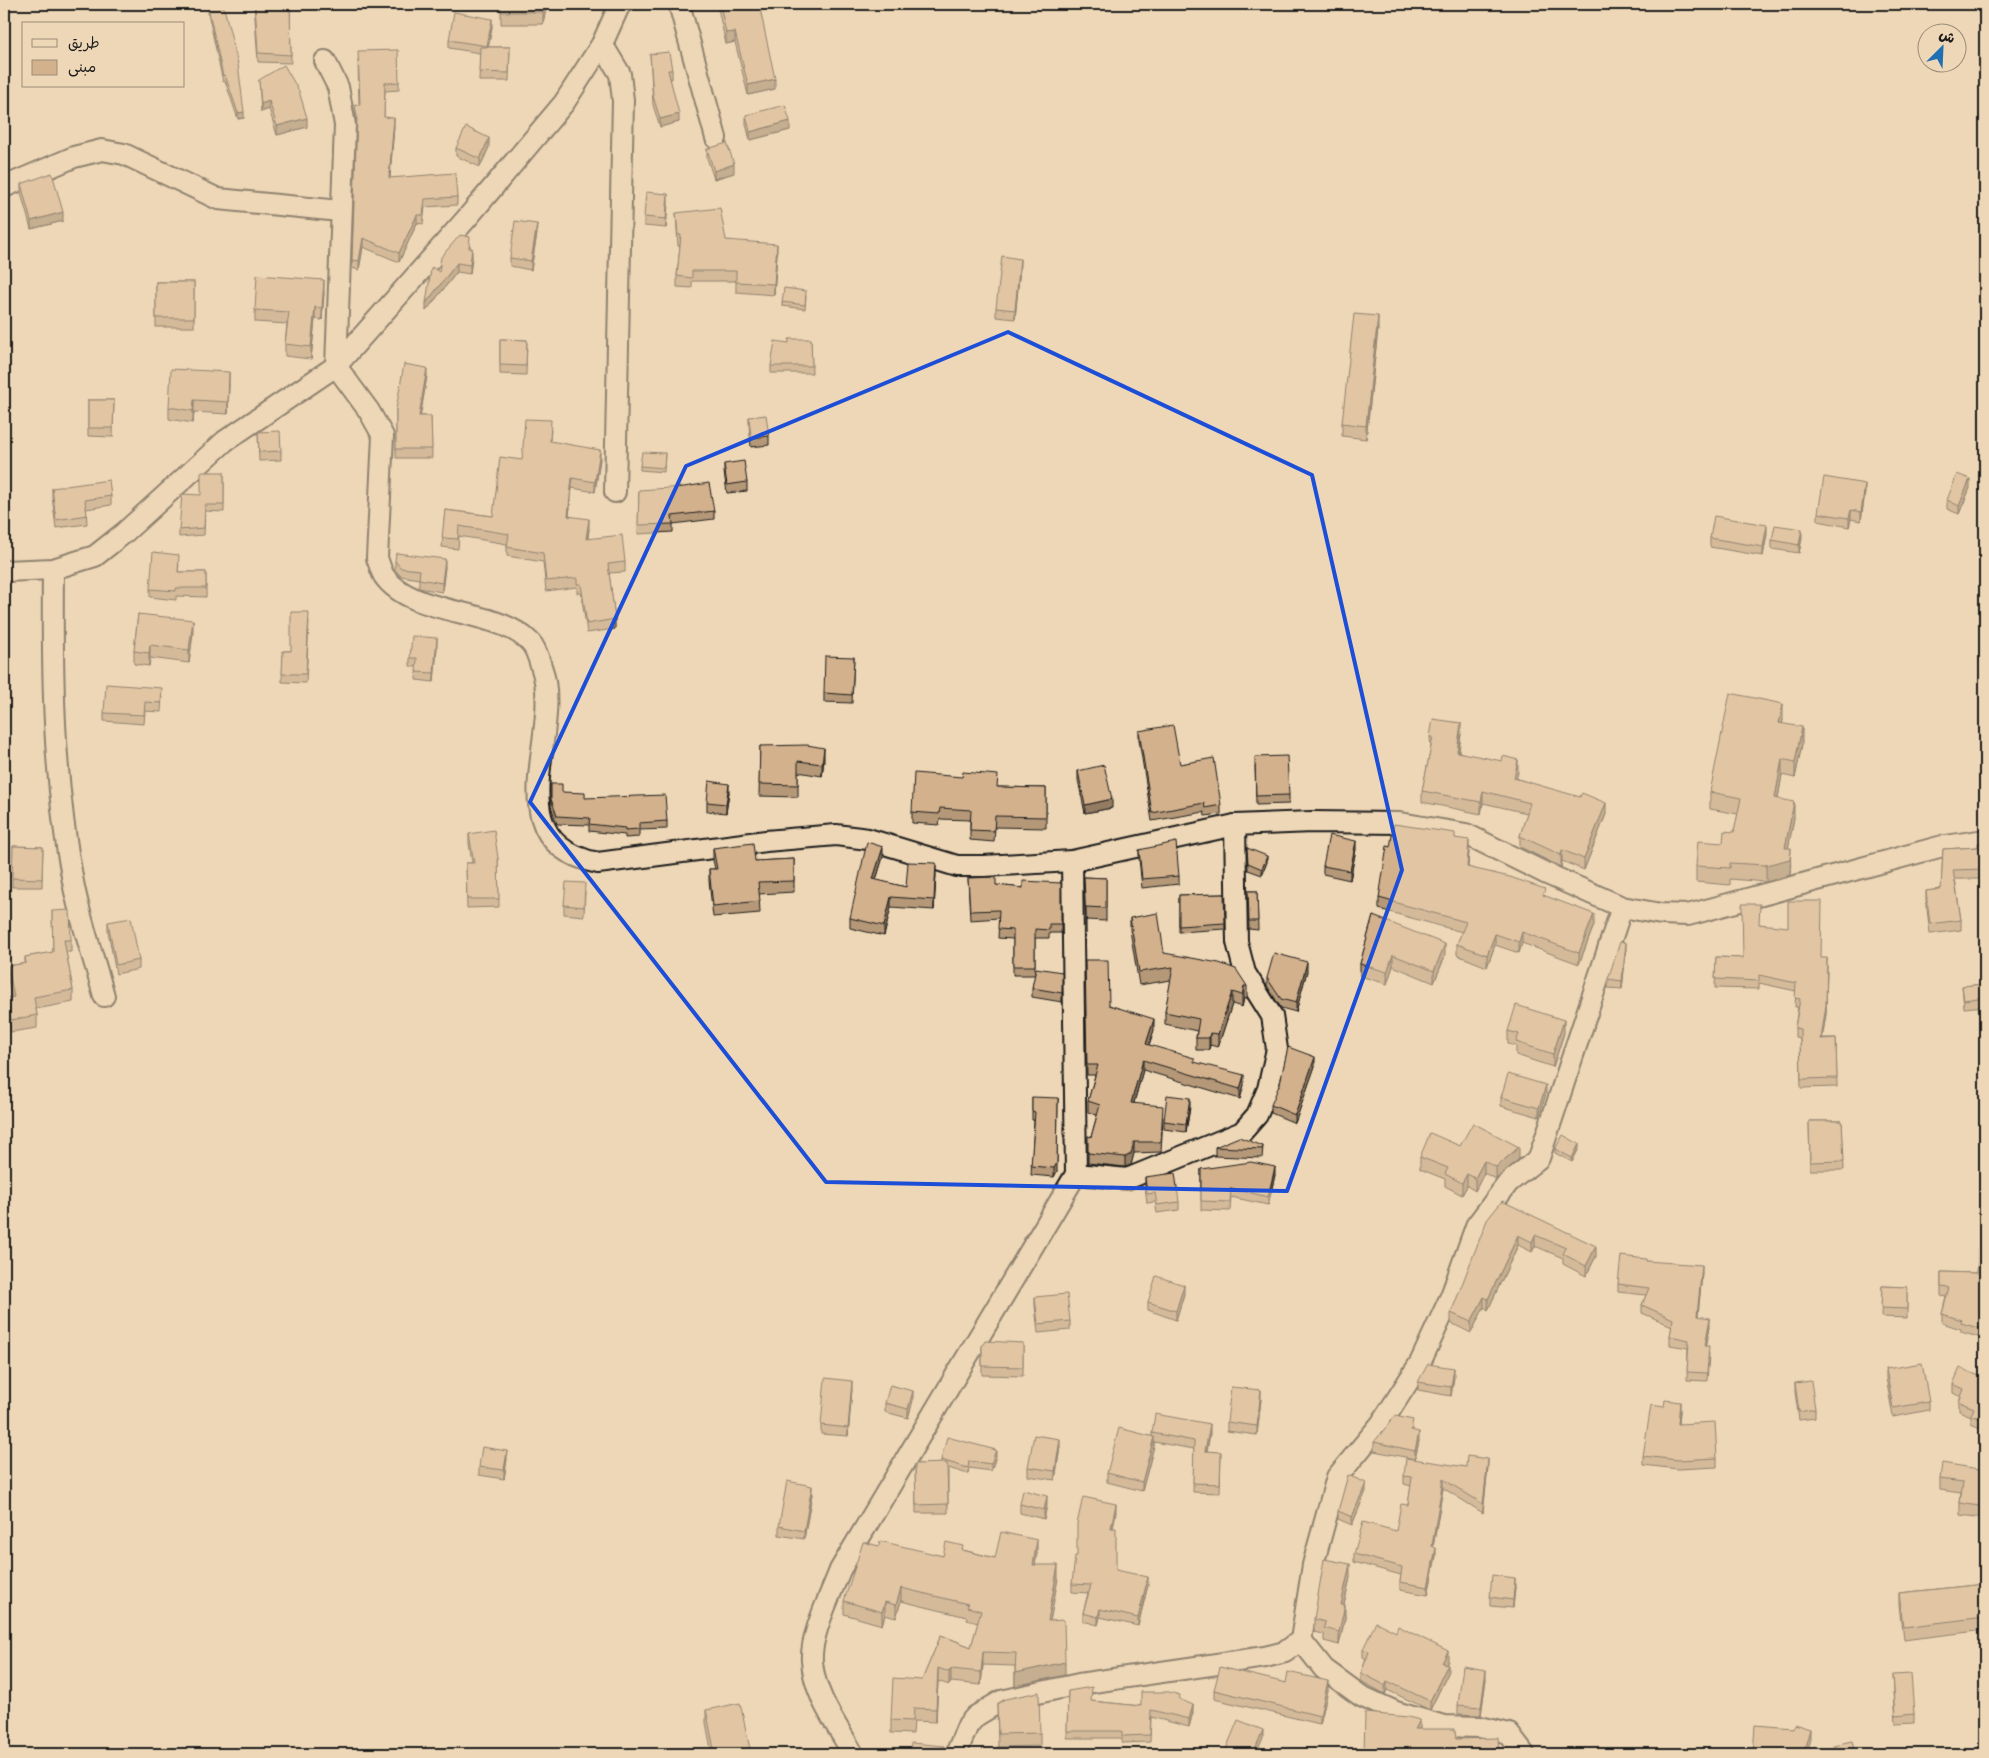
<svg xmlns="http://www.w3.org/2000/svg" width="1989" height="1758" viewBox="0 0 1989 1758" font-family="'Playpen Sans','Playpen Sans Arabic',sans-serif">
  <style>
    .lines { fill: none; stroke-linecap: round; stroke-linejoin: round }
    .minor-casing { stroke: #1c1c1c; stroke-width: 24 }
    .minor { stroke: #eed7b6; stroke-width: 20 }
    .wall { fill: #b59878; stroke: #1c1c1c }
    .shaded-wall { fill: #947c62; stroke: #1c1c1c }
    .building { fill: #d3b18c; stroke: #1c1c1c }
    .marked { fill: none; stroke: #1d4ed8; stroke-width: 4; stroke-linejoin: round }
  </style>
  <rect width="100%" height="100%" fill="#eed7b6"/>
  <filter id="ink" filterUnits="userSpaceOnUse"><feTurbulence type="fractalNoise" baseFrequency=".02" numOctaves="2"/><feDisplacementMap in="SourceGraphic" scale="10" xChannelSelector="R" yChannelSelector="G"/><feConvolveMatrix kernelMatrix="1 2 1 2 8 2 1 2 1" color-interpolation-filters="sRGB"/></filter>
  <g filter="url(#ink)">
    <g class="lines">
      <g class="minor-casing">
        <g id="minor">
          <path d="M679 4 716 138"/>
          <path d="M602 44 620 74 623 100 615 492"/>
          <path d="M325 61 338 87 345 125 336 366"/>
          <path d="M4 187 74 157 102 150 124 154 218 199 340 211"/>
          <path d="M336 366 468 217 564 103 602 44 620 4"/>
          <path d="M53 569C52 675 53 777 73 882 80 920 94 958 104 996"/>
          <path d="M4 571 53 569 95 556 124 533 225 441 336 366 369 411 383 436 377 558C379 563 381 571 384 576 413 617 496 607 530 642 535 647 539 659 541 666 566 732 491 841 598 863L766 841 836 835 868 839 957 866H984L1072 861 1235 825 1312 822 1400 823 1466 834 1545 873 1622 907 1661 914 1688 915 1939 847 1985 840"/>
          <path d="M1076 1174 1127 1179 1242 1132 1257 1115 1268 1089 1277 1049 1272 1016 1245 973 1237 942 1235 825"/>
          <path d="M1301 1640 1324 1669 1361 1696 1396 1712 1444 1726 1480 1727 1509 1734 1524 1754"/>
          <path d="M853 1754C837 1725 814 1695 812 1661 810 1635 831 1594 840 1570L1076 1174 1072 861"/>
          <path d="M956 1754 968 1725 976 1716 1001 1701 1079 1684 1265 1657 1285 1652 1301 1640 1313 1565 1337 1477 1381 1424 1420 1363 1451 1296 1476 1226 1508 1183 1539 1158 1622 907"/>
        </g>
      </g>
      <use href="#minor" class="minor"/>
    </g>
    <g class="wall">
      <path d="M254 4H290L291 63 258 62Z"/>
      <path d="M501 4H547L543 24H501Z"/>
      <path d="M717 4H759L775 89 748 95 735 42 726 44Z"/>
      <path d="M208 7 244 118 238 119 225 81 223 82 208 13Z"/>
      <path d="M492 27 488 47H510L509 81H479L480 53 449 48V40Z"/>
      <path d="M650 54 672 70V79H670L679 122 660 127 653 105Z"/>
      <path d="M358 59 399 82V90L385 91 384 117 394 126 390 178 457 197V205L425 207 423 224 417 223 399 262 363 247 359 270 352 268 357 124 355 113V105H359Z"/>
      <path d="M259 80 307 127 277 135 269 109 261 112Z"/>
      <path d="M746 115 790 130 750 140 746 124Z"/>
      <path d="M489 147 480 167 456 156V148Z"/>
      <path d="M707 149 734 173 714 179 707 158Z"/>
      <path d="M21 184 63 221 31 229 21 193Z"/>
      <path d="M668 203 666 228 644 226V217Z"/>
      <path d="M676 213 726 240 777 254 774 295 736 292V281H692V288L677 287V276L680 246H678Z"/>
      <path d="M537 233 531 270 510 266V258Z"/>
      <path d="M470 245V248L472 257 470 274 457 272 426 311 439 272Z"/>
      <path d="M1020 267 1015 319 996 317V308Z"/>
      <rect x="156" y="282" width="38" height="45"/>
      <path d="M324 292 322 320 315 319 311 359 285 356V344L287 324 255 322V310Z"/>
      <path d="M806 296 805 309 782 306V302Z"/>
      <path d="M1378 329 1366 439 1342 436V423Z"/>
      <path d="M500 339 527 340 526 375 500 374Z"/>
      <path d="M811 339 812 373H771V366L789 343Z"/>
      <path d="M427 376 420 416H431L432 458H396V409Z"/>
      <path d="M229 384 228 414 194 412 193 423 169 419V407Z"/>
      <path d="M88 400H114L113 437 88 436Z"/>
      <path d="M749 417 769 436V445L751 447 749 425Z"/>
      <path d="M551 430 550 441 600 459 595 492 572 488 569 516 589 529 588 539 625 562V572L609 573 615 619V629L587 633 581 593H577V587L546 591 543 562 507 556V544L459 536 458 549 442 547 445 510 493 516 522 460Z"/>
      <path d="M258 432 281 451V460L259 461Z"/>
      <path d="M665 453 664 472 640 470V466Z"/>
      <path d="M724 464 747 482V491L727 493 724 472Z"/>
      <path d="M224 472V512L205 511 204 535 179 537V530L201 495Z"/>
      <path d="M52 488 111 496V505L86 509 87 524 56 528 52 496Z"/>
      <path d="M1970 488 1959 514 1947 509V500Z"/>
      <path d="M639 490 714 511V519L673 524V532L638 534Z"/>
      <path d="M1865 492 1861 521 1851 519 1849 527 1818 521V513Z"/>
      <path d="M1767 534 1763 556 1710 547V538Z"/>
      <path d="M1802 538 1799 553 1772 549V540Z"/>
      <path d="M395 561 445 567 442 592 419 588V579L401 576 395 570Z"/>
      <path d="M179 564 178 572H206V597L176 596V600L150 597V589Z"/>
      <path d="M138 614 193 633 189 663 150 658 149 666 134 664V651Z"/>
      <path d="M309 621 306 683 282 682 283 651H291Z"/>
      <path d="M1985 638V662L1980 661V652Z"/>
      <path d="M437 647 434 682 416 680 417 667 410 666V658Z"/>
      <path d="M854 657 852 703 824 702V693Z"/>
      <path d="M162 697 161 712 145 711 144 724 104 721V713Z"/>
      <path d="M1783 720 1782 724 1802 744 1795 778 1782 775 1778 798 1794 818 1788 848 1791 865 1790 875 1766 882 1730 879V885L1696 882V866L1734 832 1738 814 1710 809V792Z"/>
      <path d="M1139 731 1180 764 1221 805V814L1205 816 1204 812 1152 821 1139 740Z"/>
      <path d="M1461 734 1459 752 1518 772 1516 778 1606 814 1584 870 1562 861 1561 867 1520 847V836L1527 813 1483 803 1481 814 1422 802V791L1431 748 1430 737Z"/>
      <path d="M760 746 824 760 822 776 798 772V797L759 796Z"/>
      <path d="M1255 766 1289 795V804L1256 805Z"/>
      <path d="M1078 771 1112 808 1085 813 1078 780Z"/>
      <path d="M551 784 562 792 667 821V829L639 830V837L625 838V835L589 831V825L557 824 551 806Z"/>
      <path d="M998 787 1046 788V828L995 827 994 842 970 840V820L940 819 939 825 912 823V812Z"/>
      <path d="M729 792 726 813 707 811V802Z"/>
      <path d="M469 834 498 858 499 907 467 908 466 863H472L469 843Z"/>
      <path d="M1455 838 1469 851 1468 867 1545 896 1594 925 1579 964 1522 943 1519 953 1495 945 1487 967 1457 955V944L1462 932 1379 909V898L1390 847Z"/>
      <path d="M1985 842V951L1984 879H1955L1961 920V930L1930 934 1926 901V891L1941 889 1943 849 1978 847Z"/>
      <path d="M13 846 43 847 42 887H12Z"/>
      <path d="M713 848 755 861 794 859V892L759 894 760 913 713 917 709 881V869H715L713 860Z"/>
      <path d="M1247 848 1267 862 1262 875 1248 870Z"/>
      <path d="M1356 849 1350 880 1323 874V866Z"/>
      <path d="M1139 850 1179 876V884L1142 888 1139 858Z"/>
      <path d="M883 857 876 880 906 887 936 874 934 910 891 907 884 936 850 928V918Z"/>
      <path d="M1084 877 1106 878V921L1086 920V934Z"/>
      <path d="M968 878 996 885 1023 888 1061 883V933H1049V938H1035V975L1062 972V1002L1032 997V988L1035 975H1013V939L998 938 999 918 970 920Z"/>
      <path d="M1248 891H1257L1258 930 1249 929Z"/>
      <path d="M585 892 584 916 564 914V905Z"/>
      <path d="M1224 894 1225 929 1179 932V895Z"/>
      <path d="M52 911 71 940V952H66L73 990V1002L36 1009 37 1015V1028L11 1032 7 1010V998L12 997 8 979V966L25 963V957L53 952Z"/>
      <path d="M1373 916 1445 956 1434 983 1393 966 1387 984 1360 976V964Z"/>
      <path d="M1130 918 1164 953 1247 986V999L1244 998 1242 1007 1232 1004 1218 1047 1210 1045 1209 1050H1196V1038L1197 1031 1165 1024V1012L1171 980 1139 985 1130 930Z"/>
      <path d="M108 922 139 960V969L116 974 108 931Z"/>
      <path d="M1760 924 1821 958 1827 966 1826 1014 1822 1038H1836L1837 1087 1801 1088 1800 1038 1795 1037V1028L1798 1007H1795L1796 991 1759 983V989L1715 988 1716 957 1743 958Z"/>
      <path d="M1626 951 1622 989 1608 988V979Z"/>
      <path d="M1085 960 1109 1005 1154 1030 1149 1045 1194 1062 1244 1085 1240 1099 1143 1070 1134 1103 1163 1117 1161 1152 1134 1153 1131 1165 1125 1167 1088 1163V1136L1091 1137 1097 1115 1088 1112V1101L1095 1075H1087Z"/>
      <path d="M1307 971 1296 1012 1281 1008 1267 986V978Z"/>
      <path d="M1985 984V1006L1964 1008 1962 986Z"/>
      <path d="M1508 1031 1564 1033 1553 1067 1516 1055V1046L1508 1044Z"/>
      <path d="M1315 1066 1295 1123 1271 1113V1105Z"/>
      <path d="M1546 1093 1539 1117 1501 1106V1097Z"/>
      <path d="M1032 1097 1057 1171 1054 1177 1031 1175 1034 1120H1032Z"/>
      <path d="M1190 1107 1186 1132 1164 1129V1121Z"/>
      <path d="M1809 1121H1842L1844 1170H1810Z"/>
      <path d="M1263 1146 1262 1158 1215 1156V1147Z"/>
      <path d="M1460 1146 1519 1159 1496 1179 1484 1173 1475 1191 1467 1186 1462 1195 1445 1186V1179L1420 1169V1157Z"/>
      <path d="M1579 1148 1572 1162 1555 1153V1149Z"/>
      <path d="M1201 1169 1275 1175 1268 1205 1231 1197 1230 1211 1201 1210Z"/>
      <path d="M1145 1177 1179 1202V1210L1157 1213 1155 1202 1147 1203 1145 1186Z"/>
      <path d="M1502 1201 1596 1256 1586 1276 1563 1264V1258L1535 1246 1532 1252 1518 1245 1488 1310 1484 1307 1471 1333 1451 1323V1313Z"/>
      <path d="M1985 1234V1339L1961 1332V1329L1942 1323V1314L1946 1297 1941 1296V1272L1977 1273Z"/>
      <path d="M1646 1261 1702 1273 1698 1316 1710 1326 1706 1346 1709 1354 1707 1381 1687 1380 1688 1348 1670 1345V1336L1672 1326 1642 1313V1305L1646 1295 1618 1292V1284Z"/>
      <path d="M1882 1286 1907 1287V1318L1881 1317Z"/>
      <path d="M1184 1294 1176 1320 1148 1310V1302Z"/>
      <path d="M1035 1297 1070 1321V1330L1038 1333 1035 1306Z"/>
      <path d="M1023 1343V1376L982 1375V1346Z"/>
      <path d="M1985 1368V1430L1971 1424V1416L1959 1411V1402L1961 1397 1953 1393V1384L1984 1378Z"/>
      <path d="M1886 1369 1929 1402V1410L1893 1417 1886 1378Z"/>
      <path d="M1454 1377 1451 1396 1418 1390V1382Z"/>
      <path d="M1795 1383 1815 1409V1418L1799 1420 1795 1392Z"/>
      <path d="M852 1389 848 1436 821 1434V1425Z"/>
      <path d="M1261 1399 1257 1435 1227 1431V1422Z"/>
      <path d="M913 1400 908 1418 885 1412V1403Z"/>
      <path d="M1680 1411 1679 1424 1717 1458V1467L1678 1469 1643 1465V1456Z"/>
      <path d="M1413 1428V1431L1419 1441 1415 1459 1374 1451V1442Z"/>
      <path d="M1152 1433H1210L1207 1452H1221L1220 1493 1193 1492 1194 1449 1154 1442V1446L1142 1491 1107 1482V1473L1152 1436Z"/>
      <path d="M1060 1447 1055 1480 1028 1476V1467Z"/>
      <path d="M996 1456 991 1471 969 1468 968 1474 948 1468V1513H916L915 1464H941V1460Z"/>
      <path d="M507 1459 504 1479 479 1475V1467Z"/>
      <path d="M1466 1467H1488L1483 1513 1443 1488 1433 1546 1436 1556 1428 1595 1400 1590V1582L1401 1575 1354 1562V1554L1396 1531 1408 1505 1411 1486 1404 1484V1476Z"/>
      <path d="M1985 1470V1518L1960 1515V1503L1961 1493 1940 1490V1479Z"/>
      <path d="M1366 1491 1352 1525 1338 1519V1511Z"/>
      <path d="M812 1494 804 1539 779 1535V1526Z"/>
      <path d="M1020 1504 1047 1505 1044 1519 1020 1513Z"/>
      <path d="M1116 1512 1113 1528 1116 1570 1148 1585 1138 1626 1100 1617 1098 1625 1083 1621V1613L1088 1593 1072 1592V1584L1077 1556Z"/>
      <path d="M879 1546 943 1556 963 1550 995 1558 1037 1553 1035 1565 1058 1578 1050 1620 1065 1675 1015 1686V1666L983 1665 981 1685 951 1682 949 1685 938 1681 936 1722 914 1721 913 1734 891 1733V1720L922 1680 941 1635 971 1647 978 1623 967 1620V1617L901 1601 896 1618 885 1615 882 1625 844 1614V1601Z"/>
      <path d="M1350 1577 1344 1605 1345 1618 1339 1645 1324 1641V1634L1314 1632V1619Z"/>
      <path d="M1985 1584V1630L1903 1640 1899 1605V1593Z"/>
      <path d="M1515 1587 1513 1608 1490 1606V1597Z"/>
      <path d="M1363 1649 1448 1660 1446 1664 1448 1673 1430 1710 1387 1690 1385 1694 1361 1681V1673L1366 1659 1363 1657Z"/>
      <path d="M1893 1675 1914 1714V1723L1896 1724Z"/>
      <path d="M1486 1679 1481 1715 1458 1714V1705Z"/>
      <path d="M1286 1683 1328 1690 1320 1724 1214 1699V1690Z"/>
      <path d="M1068 1691 1091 1701 1141 1706 1180 1700 1193 1712 1189 1727 1151 1717 1150 1742 1122 1743V1738H1067Z"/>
      <path d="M997 1704 1040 1733V1746L998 1747Z"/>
      <path d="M706 1710 750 1754H712L706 1723Z"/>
    </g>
    <g class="shaded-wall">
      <path d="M545 4H547L543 24V12Z"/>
      <path d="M492 19V27L487 55V46Z"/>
      <path d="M735 32V42L726 44V33Z"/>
      <path d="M775 79V89L748 95V85Z"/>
      <path d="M269 101V109L261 112V104Z"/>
      <path d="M244 112V118L238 119V113Z"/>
      <path d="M679 114V122L660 127V119Z"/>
      <path d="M307 118V127L277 135V126Z"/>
      <path d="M394 118V126L389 186V178Z"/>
      <path d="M790 121V130L750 140V132Z"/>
      <path d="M489 138V147L480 167V159Z"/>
      <path d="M734 164V173L714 179V171Z"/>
      <path d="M668 194V203L666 228V219Z"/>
      <path d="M63 212V221L31 229V221Z"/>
      <path d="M417 215V223L399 262V253Z"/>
      <path d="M537 224V233L531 270V261Z"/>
      <path d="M363 238V247L359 270V261Z"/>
      <path d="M777 244V254L774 295V284Z"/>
      <path d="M472 248V257L470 274V265Z"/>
      <path d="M1020 259V267L1015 319V310Z"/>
      <path d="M457 263V272L426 311V303Z"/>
      <path d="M324 280V292L322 320V308Z"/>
      <path d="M315 307V319L311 359V347Z"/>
      <path d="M1378 316V329L1366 439V426Z"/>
      <path d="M427 368V376L419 425V416Z"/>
      <path d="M229 372V384L228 414V402Z"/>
      <path d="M194 400V412L193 423V411Z"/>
      <path d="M600 450V459L595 492V482Z"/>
      <path d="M572 478V488L568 525V516Z"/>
      <path d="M1970 479V488L1959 514V506Z"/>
      <path d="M1865 484V492L1861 521V512Z"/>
      <path d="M1851 510V519L1849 527V518Z"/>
      <path d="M589 519V529L586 548V539Z"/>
      <path d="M1767 525V534L1763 556V547Z"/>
      <path d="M1802 529V538L1799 553V545Z"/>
      <path d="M445 559V567L442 592V583Z"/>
      <path d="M193 620V633L189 663V650Z"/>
      <path d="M437 638V647L434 682V673Z"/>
      <path d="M150 645V658L149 666V653Z"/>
      <path d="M1783 704V720L1779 739V723Z"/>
      <path d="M1461 723V734L1457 764V752Z"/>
      <path d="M1802 727V744L1795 778V762Z"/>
      <path d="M824 748V760L822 776V764Z"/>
      <path d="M1782 759V775L1775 814V798Z"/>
      <path d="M1518 760V772L1514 789V778Z"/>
      <path d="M729 784V792L726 813V804Z"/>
      <path d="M1483 791V803L1481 814V802Z"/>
      <path d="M1112 799V808L1085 813V805Z"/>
      <path d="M1794 802V818L1786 860 1791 848 1790 875 1766 882V865L1785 848Z"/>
      <path d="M1606 803V814L1584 870V859Z"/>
      <path d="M1469 840V851L1467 878V867Z"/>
      <path d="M1356 841V849L1350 880V871Z"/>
      <path d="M883 847V857L873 889V879Z"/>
      <path d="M1562 850V861L1561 867V855Z"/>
      <path d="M1267 856V862L1262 875V869Z"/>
      <path d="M936 863V874L934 910V900Z"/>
      <path d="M891 897V907L884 936V926Z"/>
      <path d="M1594 914V925L1579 964V953Z"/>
      <path d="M1522 932V943L1519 953V942Z"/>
      <path d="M1495 934V945L1487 967V955Z"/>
      <path d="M1626 943V951L1622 989V981Z"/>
      <path d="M1445 944V956L1434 983V971Z"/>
      <path d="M1393 955V966L1387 984V972Z"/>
      <path d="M1827 958 1826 1014 1821 1047V1039Z"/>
      <path d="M1307 962V971L1296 1012V1003Z"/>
      <path d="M1244 986V998L1242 1007V995Z"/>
      <path d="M1232 992V1004L1218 1047V1034Z"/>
      <path d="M1154 1019V1030L1146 1054V1044Z"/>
      <path d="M1564 1020V1033L1553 1067V1054Z"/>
      <path d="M1210 1033V1045L1209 1050V1038Z"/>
      <path d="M1315 1057V1066L1295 1123V1115Z"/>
      <path d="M1143 1060V1070L1131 1113V1103Z"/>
      <path d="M1244 1075V1085L1240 1099V1089Z"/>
      <path d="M1546 1085V1093L1539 1117V1108Z"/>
      <path d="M1058 1098 1057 1171 1054 1177V1168Z"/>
      <path d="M1190 1098V1107L1186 1132V1124Z"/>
      <path d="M1134 1142V1153L1131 1165 1125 1167V1157Z"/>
      <path d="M1579 1144V1148L1572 1162V1158Z"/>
      <path d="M1519 1147V1159L1496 1179V1167Z"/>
      <path d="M1484 1161V1173L1475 1191V1178Z"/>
      <path d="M1275 1167V1175L1268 1205V1197Z"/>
      <path d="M1467 1174V1186L1462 1195V1183Z"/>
      <path d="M1518 1235V1245L1488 1310V1299Z"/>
      <path d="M1535 1235V1246L1532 1252V1242Z"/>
      <path d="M1596 1246V1256L1586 1276V1266Z"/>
      <path d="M1702 1265V1273L1697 1324V1316Z"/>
      <path d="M1184 1285V1294L1176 1320V1311Z"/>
      <path d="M1484 1297V1307L1471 1333V1322Z"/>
      <path d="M1710 1318V1326L1705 1354V1346Z"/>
      <path d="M1454 1368V1377L1451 1396V1387Z"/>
      <path d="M852 1381V1389L848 1436V1428Z"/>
      <path d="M1261 1390V1399L1257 1435V1426Z"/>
      <path d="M913 1391V1400L908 1418V1409Z"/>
      <path d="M1680 1402V1411L1678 1433V1424Z"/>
      <path d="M1210 1424V1433L1205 1460V1451Z"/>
      <path d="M1419 1432V1441L1415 1459V1451Z"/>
      <path d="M1154 1437V1446L1142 1491V1482Z"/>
      <path d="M1060 1439V1447L1055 1480V1471Z"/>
      <path d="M996 1450V1456L991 1471V1464Z"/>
      <path d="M507 1451V1459L504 1479V1470Z"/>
      <path d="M1488 1459V1467L1483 1513V1504Z"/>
      <path d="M1443 1479V1488L1432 1554V1546Z"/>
      <path d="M1366 1483V1491L1352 1525V1517Z"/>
      <path d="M812 1486V1494L804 1539V1531Z"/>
      <path d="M1047 1496V1505L1044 1519V1510Z"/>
      <path d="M1116 1504V1512L1111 1536V1528Z"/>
      <path d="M1037 1540V1553L1033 1577V1565Z"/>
      <path d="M1436 1548V1556L1428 1595V1587Z"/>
      <path d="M1350 1564V1577L1341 1618V1605Z"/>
      <path d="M1058 1565V1578L1048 1633V1621Z"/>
      <path d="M1148 1577V1585L1138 1626V1618Z"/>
      <path d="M1515 1578V1587L1513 1608V1600Z"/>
      <path d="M901 1588V1601L896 1618V1605Z"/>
      <path d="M885 1602V1615L882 1625V1612Z"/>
      <path d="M1345 1605V1618L1339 1645V1632Z"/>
      <path d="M1100 1609V1617L1098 1625V1617Z"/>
      <path d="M1448 1651V1660L1442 1672V1663Z"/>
      <path d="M983 1652V1665L981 1685V1672Z"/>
      <path d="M1065 1662V1675L1015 1686V1673Z"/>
      <path d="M1448 1664V1673L1430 1710V1701Z"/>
      <path d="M938 1668V1681L936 1722V1709Z"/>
      <path d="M951 1669V1682L949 1685V1672Z"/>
      <path d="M1486 1670V1679L1481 1715V1707Z"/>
      <path d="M1328 1681V1690L1320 1724V1716Z"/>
      <path d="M1387 1681V1690L1385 1694V1685Z"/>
      <path d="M1193 1705V1712L1189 1727V1719Z"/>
      <path d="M1420 1720V1731L1415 1729Z"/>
      <path d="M1810 1729V1739L1806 1754H1803Z"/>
      <path d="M1263 1730V1738L1256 1754H1253Z"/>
      <path d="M750 1749V1754H722Z"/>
    </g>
    <g class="building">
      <path d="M221 4H223L238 64 244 112 238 113 225 75 223 76 208 7Z"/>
      <path d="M255 4H290L291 55 258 53Z"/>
      <path d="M501 4H545L543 12H501Z"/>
      <path d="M720 4H759L775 79 748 85 735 32 726 33Z"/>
      <path d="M454 12 492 19 487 46 449 40Z"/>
      <path d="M480 47H510L509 73 479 72Z"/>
      <path d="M398 50 399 82 385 83 384 117 394 118 389 178 455 173 457 197 425 199 423 215H417L399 253 363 238 359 261 352 260 357 117 355 105H360L358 51Z"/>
      <path d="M669 52 672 70H668L679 114 660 119 653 96 650 54Z"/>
      <path d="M284 65 299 91 307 118 277 126 269 101 261 104 259 80Z"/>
      <path d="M785 105 790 121 750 132 746 115Z"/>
      <path d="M466 127 489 138 480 159 456 148Z"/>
      <path d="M727 143 734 164 714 171 707 149Z"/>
      <path d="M52 173 63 212 31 221 21 184Z"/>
      <path d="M646 192 668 194 666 219 644 217Z"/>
      <path d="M720 208 726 240 777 244 774 284 736 282V271H692V278L677 276 681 235H678L676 213Z"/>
      <path d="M515 221 537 224 531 261 510 258Z"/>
      <path d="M460 235 470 237 469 248H472L470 265 457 263 426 303 431 269 432 267 439 272 441 257Z"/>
      <path d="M1002 256 1020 259 1015 310 996 308Z"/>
      <path d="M257 275 324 280 322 308 315 307 311 347 285 344 289 312 255 310Z"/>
      <rect x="156" y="282" width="38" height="36"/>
      <path d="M784 288 806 291 805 305 782 302Z"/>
      <path d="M1354 314 1378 316 1366 426 1342 423Z"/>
      <path d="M500 339 527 340 526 366 500 365Z"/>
      <path d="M789 339H811L812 366H771L775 341 789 343Z"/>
      <path d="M404 364 427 368 419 416H431L432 449H396V409Z"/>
      <path d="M171 369 229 372 228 402 194 400 193 411 169 407Z"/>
      <path d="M88 400H114L113 428H88Z"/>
      <path d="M766 415 769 436 751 438 749 417Z"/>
      <path d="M525 419 551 420 550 441 600 450 595 482 572 478 568 516 589 519 586 539 622 535 625 562 608 564 615 619 587 624 581 584H577V578L546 581 543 553 507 547 509 534 459 526 458 539 442 538 445 510 493 516 500 457 522 460Z"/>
      <path d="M280 431 281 451 259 452 258 432Z"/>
      <path d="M642 452 665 453 664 468 640 466Z"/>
      <path d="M744 461 747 482 727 485 724 464Z"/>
      <path d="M201 472H224V505H205L204 528 179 530 182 494 201 495Z"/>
      <path d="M1957 474 1970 479 1959 506 1947 500Z"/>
      <path d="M1824 477 1865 484 1861 512 1851 510 1849 518 1818 513Z"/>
      <path d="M109 480 111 496 85 500 87 515 56 520 52 488Z"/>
      <path d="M709 483 714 511 672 516 673 524 638 525 639 490 684 487Z"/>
      <path d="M1714 516 1767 525 1763 547 1710 538Z"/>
      <path d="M1775 525 1802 529 1799 545 1772 540Z"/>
      <path d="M153 552 179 555 178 572H206V588H176V591L150 589Z"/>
      <path d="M396 553 445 559 442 583 419 579 420 570 401 568 395 561Z"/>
      <path d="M291 612H309L306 674H282L283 651H291Z"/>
      <path d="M138 614 193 620 189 650 150 645 149 653 134 651Z"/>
      <path d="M412 636 437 638 434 673 416 672 417 658H410Z"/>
      <path d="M1984 638H1985V654L1980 652Z"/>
      <path d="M825 656 854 657 852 695 824 693Z"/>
      <path d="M106 684 162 688 161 703 145 702 144 715 104 713Z"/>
      <path d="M1730 693 1783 704 1779 723 1802 727 1795 762 1782 759 1775 798 1794 802 1785 848H1791L1790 859 1766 865 1730 863V868L1696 866 1698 841 1723 843 1724 831 1734 832 1741 798 1710 792Z"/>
      <path d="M1433 719 1461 723 1457 752 1502 761 1503 756 1518 760 1514 778 1580 797 1582 793 1606 803 1584 859 1562 850 1561 855 1520 836 1530 803 1483 791 1481 802 1422 791 1433 737H1430Z"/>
      <path d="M1173 725 1180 764 1214 758 1221 805 1205 808 1204 803 1152 813 1139 731Z"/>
      <path d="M807 745 824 748 822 764 798 761V785L759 784 760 746Z"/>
      <path d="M1287 756 1289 795 1256 796 1255 757Z"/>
      <path d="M1104 765 1112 799 1085 805 1078 771Z"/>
      <path d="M963 772 998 775 997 787 1046 788V817L995 816 994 831 970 830 971 810 940 808 939 814 912 812 914 773 962 777Z"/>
      <path d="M709 781 729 784 726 804 707 802Z"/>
      <path d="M551 784H562V792L585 793V798L665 795 667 821 639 823V829L625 830V828L589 824 590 818 557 816 551 799Z"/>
      <path d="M1394 824 1455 833V838L1469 840 1467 867 1510 877 1545 889 1543 895 1594 914 1579 953 1522 932 1519 942 1495 934 1487 955 1457 944 1466 922 1379 898 1387 846 1390 847Z"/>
      <path d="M494 830 498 858 499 899H467L466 863H474L469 834Z"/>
      <path d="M1329 835 1356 841 1350 871 1323 866Z"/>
      <path d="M867 842 883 847 873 879 906 887 908 862 936 863 934 900 891 897 884 926 850 918Z"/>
      <path d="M1176 842 1179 876 1142 879 1139 850Z"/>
      <path d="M1985 842V941L1984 869 1953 870 1961 920 1930 924 1926 891 1941 889 1943 849 1978 847V843Z"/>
      <path d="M753 843 755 861 794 859V881L758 882 760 901 713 906 709 869H717L713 848Z"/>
      <path d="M13 846 43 847 42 879 12 878Z"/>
      <path d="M1247 848 1267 856 1262 869 1248 863Z"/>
      <path d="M996 877V885L1023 888V881L1061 883V924H1049V930L1035 929V966H1013V930L998 929 999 910 970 911 968 878Z"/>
      <path d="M1084 877 1106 878V908L1086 907V921Z"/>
      <path d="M566 882 585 883 584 907 564 905Z"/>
      <path d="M1248 891H1257L1258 921H1249Z"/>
      <path d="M1224 894 1225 923 1179 926V895Z"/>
      <path d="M1788 901H1822L1821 958H1827L1826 1005 1821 1039 1836 1038 1837 1078 1801 1079 1800 1029 1795 1028 1800 999 1795 998 1796 983 1759 975V981L1715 979 1716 957 1743 958 1742 904H1760L1759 924 1788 927Z"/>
      <path d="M70 910 71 940H64L73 990 34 997 37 1015 11 1020 7 998 14 997 8 966 26 963 25 957 53 952 52 911Z"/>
      <path d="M1158 913 1164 953 1219 963 1236 969 1247 986H1244L1242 995 1232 992 1218 1034 1210 1033 1209 1038H1196L1199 1019 1165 1012 1173 967 1139 972 1130 918Z"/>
      <path d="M1373 916 1445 944 1434 971 1393 955 1387 972 1360 964Z"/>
      <path d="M131 918 139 960 116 965 108 922Z"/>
      <path d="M1620 942 1626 943 1622 981 1608 979Z"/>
      <path d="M1274 953 1307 962 1296 1003 1281 999 1267 978Z"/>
      <path d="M1085 960H1108L1109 1005 1154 1019 1146 1044 1194 1058V1062L1244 1075 1240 1089 1143 1060 1131 1103 1163 1106 1161 1142H1134L1131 1154 1125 1157 1088 1153V1136L1091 1137 1100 1105 1088 1101 1098 1065H1087Z"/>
      <path d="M1036 968 1062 972V993L1032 988Z"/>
      <path d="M1985 984V997L1964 1000 1962 986Z"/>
      <path d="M1516 1005 1564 1020 1553 1054 1516 1042 1519 1034 1508 1031Z"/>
      <path d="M1288 1047 1315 1057 1295 1115 1271 1105 1280 1083Z"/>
      <path d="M1508 1074 1546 1085 1539 1108 1501 1097Z"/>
      <path d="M1167 1095 1190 1098 1186 1124 1164 1121Z"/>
      <path d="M1032 1097 1058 1098 1057 1163 1054 1168 1031 1166 1035 1112 1032 1111Z"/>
      <path d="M1809 1121H1842L1844 1161 1810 1162Z"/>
      <path d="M1473 1123 1519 1147 1496 1167 1484 1161 1475 1178 1467 1174 1462 1183 1445 1174 1448 1168 1420 1157 1430 1133 1460 1146Z"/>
      <path d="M1563 1135 1579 1144 1572 1158 1555 1149Z"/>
      <path d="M1239 1137 1263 1146 1262 1149 1215 1147Z"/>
      <path d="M1251 1162 1275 1167 1268 1197 1231 1188 1230 1202 1201 1201V1169Z"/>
      <path d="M1175 1173 1179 1202 1157 1205 1155 1193 1147 1194 1145 1177Z"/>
      <path d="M1502 1201 1596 1246 1586 1266 1563 1254 1566 1248 1535 1235 1532 1242 1518 1235 1488 1299 1484 1297 1471 1322 1451 1313 1487 1220Z"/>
      <path d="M1979 1234H1985V1330L1961 1323 1962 1320 1942 1314 1949 1288 1941 1287V1272L1977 1273Z"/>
      <path d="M1621 1256 1646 1259V1261L1702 1265 1697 1316 1710 1318 1705 1346H1709L1707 1373 1687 1372 1689 1340 1670 1336 1673 1319 1642 1305 1649 1288 1618 1284Z"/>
      <path d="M1156 1276 1184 1285 1176 1311 1148 1302Z"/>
      <path d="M1882 1286 1907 1287V1309L1881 1308Z"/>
      <path d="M1067 1294 1070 1321 1038 1324 1035 1297Z"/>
      <path d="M985 1341 1023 1343V1367L982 1366V1346Z"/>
      <path d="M1922 1363 1929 1402 1893 1408 1886 1369Z"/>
      <path d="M1428 1364 1454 1368 1451 1387 1418 1382Z"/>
      <path d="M1960 1368 1984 1378 1985 1368V1421L1971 1415 1974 1408 1959 1402 1964 1389 1953 1384Z"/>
      <path d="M825 1378 852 1381 848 1428 821 1425Z"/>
      <path d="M1811 1381 1815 1409 1799 1412 1795 1383Z"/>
      <path d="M890 1385 913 1391 908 1409 885 1403Z"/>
      <path d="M1231 1387 1261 1390 1257 1426 1227 1422Z"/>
      <path d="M1665 1400 1680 1402 1678 1424 1715 1422 1717 1458 1678 1460 1643 1456 1651 1405 1664 1407Z"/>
      <path d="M1155 1414 1210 1424 1205 1451 1221 1452 1220 1484 1193 1483 1194 1441 1152 1433Z"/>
      <path d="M1395 1416 1413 1420 1411 1430 1419 1432 1415 1451 1374 1442Z"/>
      <path d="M1119 1428 1154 1437 1142 1482 1107 1473Z"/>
      <path d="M1034 1435 1060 1439 1055 1471 1028 1467Z"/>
      <path d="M947 1437 996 1450 991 1464 969 1461 968 1468 941 1460Z"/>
      <path d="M482 1447 507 1451 504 1470 479 1467Z"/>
      <path d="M1467 1456 1488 1459 1483 1504 1443 1479 1432 1546 1436 1548 1428 1587 1400 1582 1402 1567 1354 1554 1363 1522 1396 1531 1401 1504 1408 1505 1412 1477 1404 1476 1406 1458 1466 1467Z"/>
      <path d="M947 1463 948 1504 916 1505 915 1464Z"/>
      <path d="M1942 1463 1985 1470V1507L1960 1503 1963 1482 1940 1479Z"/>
      <path d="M1348 1475 1366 1483 1352 1517 1338 1511Z"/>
      <path d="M787 1481 812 1486 804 1531 779 1526Z"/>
      <path d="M1023 1490 1047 1496 1044 1510 1020 1504Z"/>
      <path d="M1083 1497 1116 1504 1111 1528H1116V1570L1148 1577 1138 1618 1100 1609 1098 1617 1083 1613 1091 1585 1072 1584 1075 1556H1077V1524Z"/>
      <path d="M1001 1532 1037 1540 1033 1565H1058L1048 1621 1064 1620 1065 1662 1015 1673 1016 1653 983 1652 981 1672 951 1669 949 1672 938 1668 936 1709 914 1708 913 1721 891 1720 893 1678 922 1680 941 1635 971 1647 981 1611 967 1607 968 1604 901 1588 896 1605 885 1602 882 1612 844 1601 863 1542 879 1546 880 1541 943 1556 946 1542 963 1546 962 1550 995 1558Z"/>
      <path d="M1324 1559 1350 1564 1341 1605H1345L1339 1632 1324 1628 1325 1622 1314 1619Z"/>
      <path d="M1492 1575 1515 1578 1513 1600 1490 1597Z"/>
      <path d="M1985 1584V1617L1903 1627 1899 1593Z"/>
      <path d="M1376 1622 1396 1632 1398 1626 1448 1651 1442 1663 1448 1664 1430 1701 1387 1681 1385 1685 1361 1673 1369 1652 1363 1649Z"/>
      <path d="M1463 1666 1486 1670 1481 1707 1458 1705Z"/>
      <path d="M1220 1667 1286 1683 1288 1672 1328 1681 1320 1716 1214 1690Z"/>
      <path d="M1911 1674 1914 1714 1896 1716 1893 1675Z"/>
      <path d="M1092 1687 1091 1701 1141 1706V1692H1169L1180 1695 1179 1699 1193 1705 1189 1719 1151 1710 1150 1735 1122 1736V1731H1067L1068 1691Z"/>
      <path d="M1039 1692 1040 1733 998 1734 997 1704 1005 1699Z"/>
      <path d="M740 1703 750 1749 722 1754H715L706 1710Z"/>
      <path d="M1365 1713 1408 1717 1420 1720 1415 1729H1455L1456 1739 1498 1738 1499 1754H1364Z"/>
      <path d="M1238 1720 1263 1730 1253 1754H1224Z"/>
      <path d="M1794 1724 1810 1729 1803 1754H1753L1755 1725 1793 1728Z"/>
      <path d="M1852 1741 1855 1754H1835L1833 1745Z"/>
      <path d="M911 1743 944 1746 943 1754H910Z"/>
      <path d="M1884 1749 1885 1754H1855Z"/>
      <path d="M843 1750 844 1754H788L795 1753Z"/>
    </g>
  </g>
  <path d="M0 0H1989V1758H0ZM1008 332 1312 475 1402 870 1287 1191 826 1182 530 802 686 466Z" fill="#eed7b6" fill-opacity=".55" fill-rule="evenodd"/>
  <path class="marked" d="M1008 332 1312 475 1402 870 1287 1191 826 1182 530 802 686 466Z"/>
  <rect width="1989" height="1758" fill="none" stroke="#eed7b6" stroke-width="20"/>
  <rect x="10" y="10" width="1969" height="1738" fill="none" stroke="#1c1c1c" stroke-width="2" filter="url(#ink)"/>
  <rect x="22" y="22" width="162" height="65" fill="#eed7b6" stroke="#9a8c78"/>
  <rect x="32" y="39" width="25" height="8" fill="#eed7b6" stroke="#9a8c78"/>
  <text x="68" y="48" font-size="15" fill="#1c1c1c">طريق</text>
  <rect x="32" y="60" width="25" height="15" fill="#d3b18c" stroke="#9a8c78"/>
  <text x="68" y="72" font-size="15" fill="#1c1c1c">مبنى</text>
  <g transform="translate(1942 48) rotate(24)"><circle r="24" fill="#eed7b6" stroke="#9a8c78"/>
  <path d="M0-4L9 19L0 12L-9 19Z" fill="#1f6fb2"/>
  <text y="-8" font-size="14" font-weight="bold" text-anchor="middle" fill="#1c1c1c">ش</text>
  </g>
</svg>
